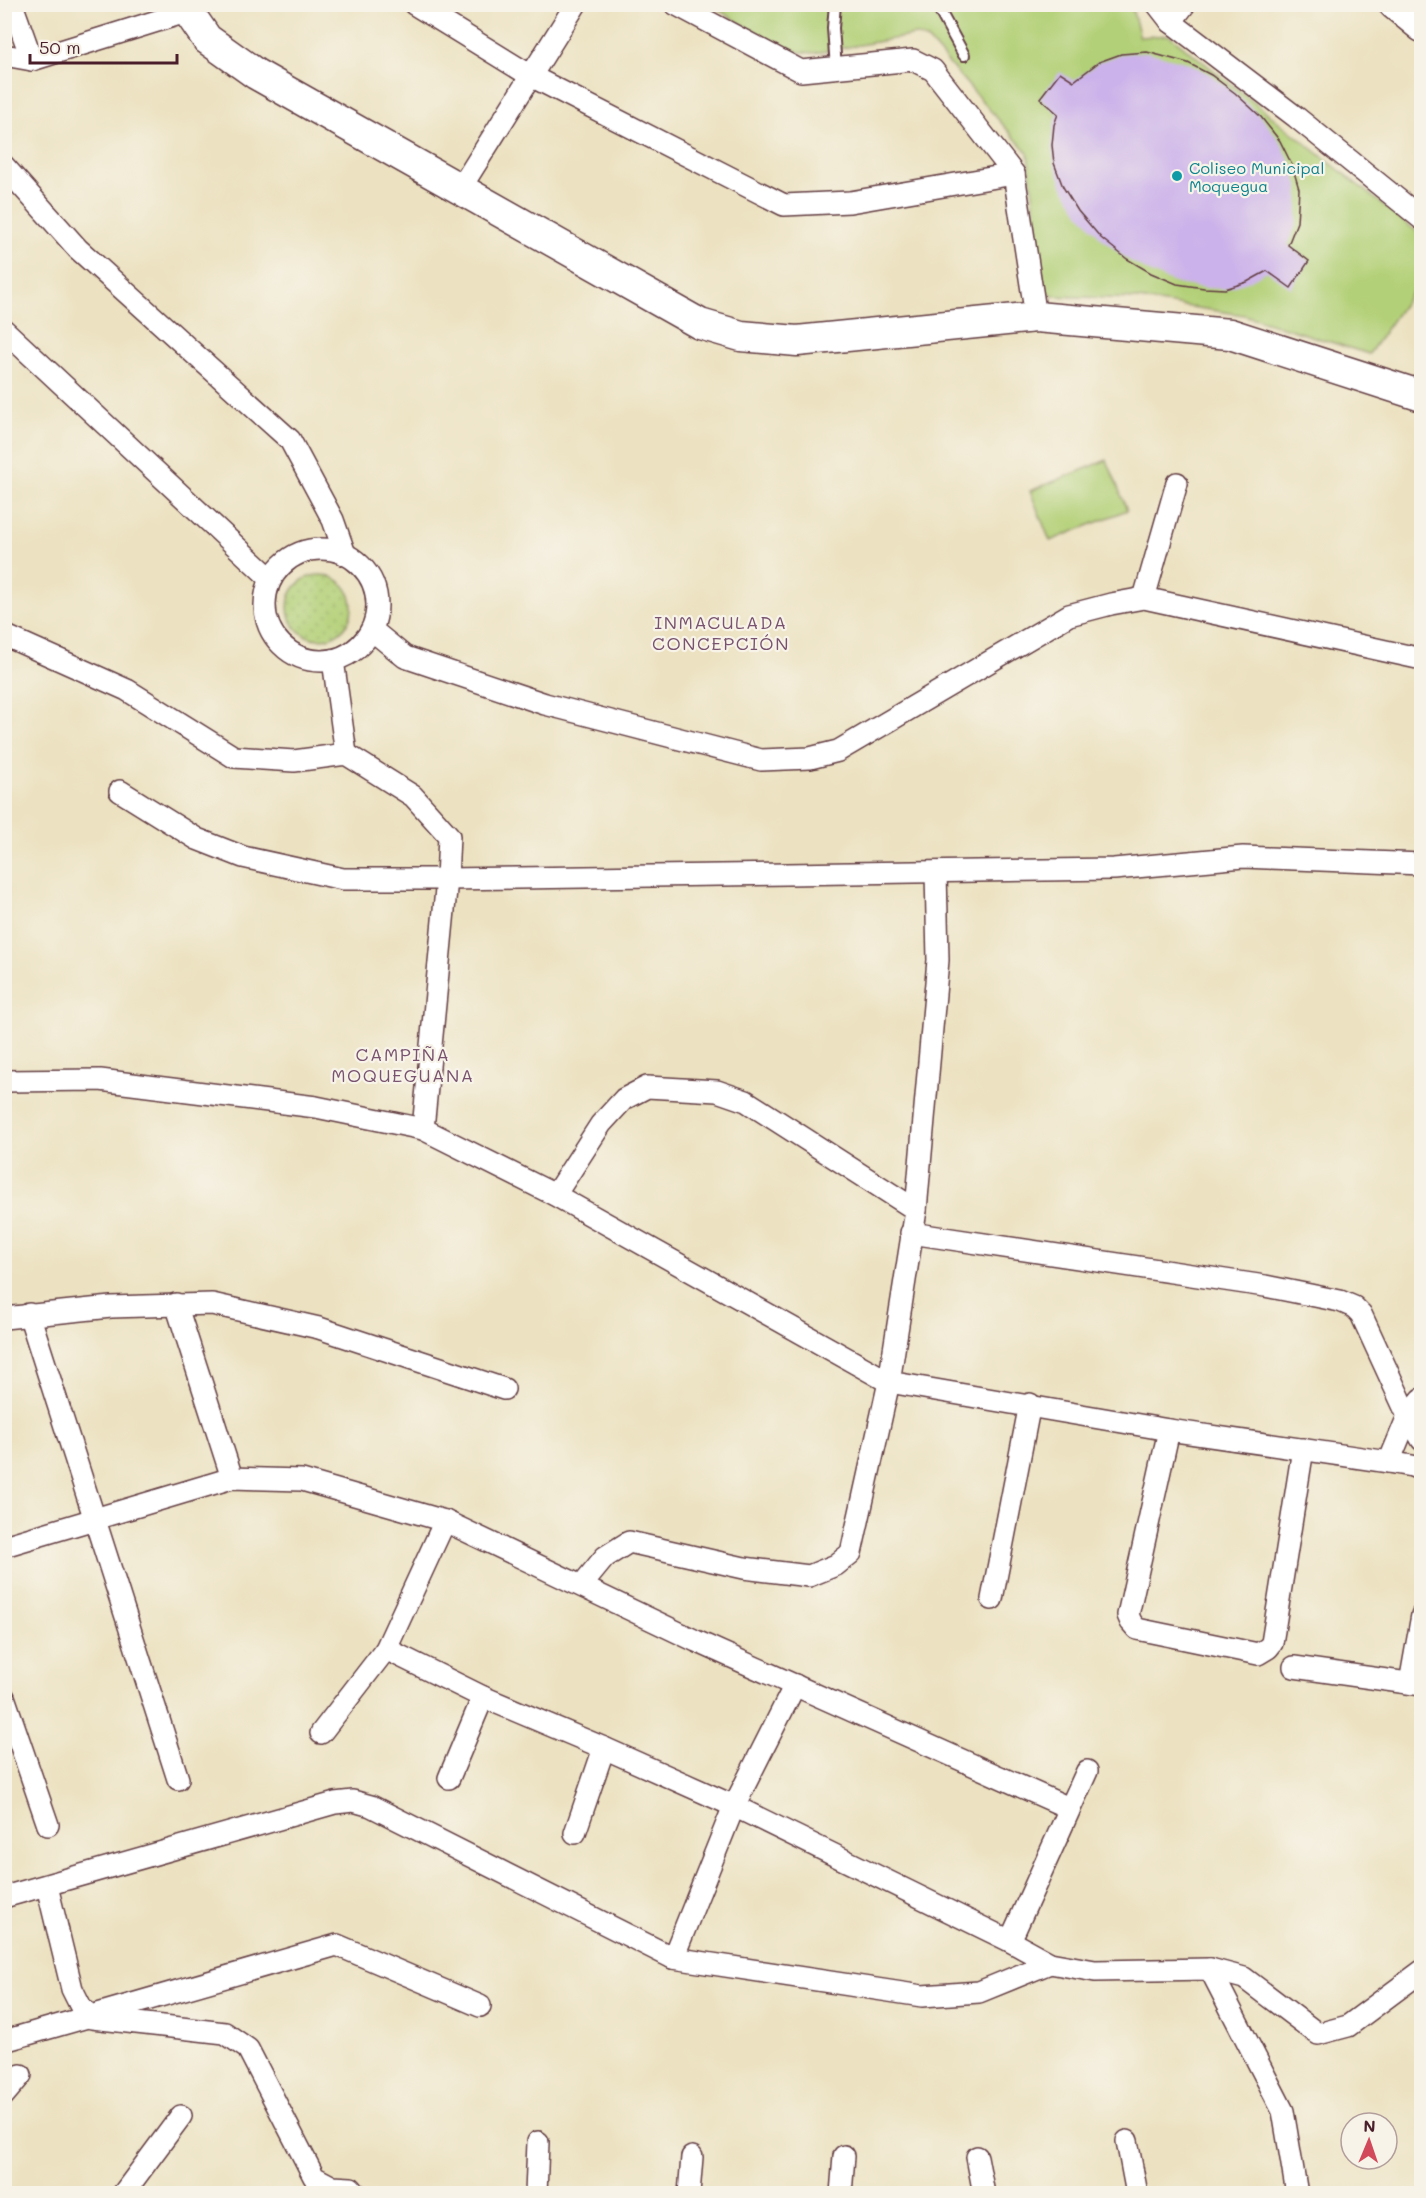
<svg xmlns="http://www.w3.org/2000/svg" width="1426" height="2198" viewBox="0 0 1426 2198" font-family="Mali,sans-serif">
  <style>
    .park { fill: url(#park-dots); stroke: #7e7851; stroke-width: 1.5 }
    .pitch { fill: #b2d077; stroke: #7e7851; stroke-width: 1.5 }
    .building { fill: #ccb2ea }
    .lines { fill: none; stroke-linecap: round; stroke-linejoin: round }
    .lane-casing { stroke: #623c42; stroke-width: 14 }
    .street-casing { stroke: #623c42; stroke-width: 24 }
    .secondary-casing { stroke: #623c42; stroke-width: 33 }
    .lane { stroke: #fff; stroke-width: 10 }
    .street { stroke: #fff; stroke-width: 21 }
    .secondary { stroke: #fff; stroke-width: 30 }
    .culture-dot { fill: #0f9aa8; stroke: #f7f3e8; stroke-width: 2 }
    .labels { text-anchor: middle; dominant-baseline: central; stroke-width: 4.5; stroke-linejoin: round; paint-order: stroke }
    .culture-label { font-size: 16px; fill: #0d838f; stroke: #f7f3e8; text-anchor: start }
    .neighbourhood-label { font-size: 18px; letter-spacing: 1.5px; fill: #78526e; stroke: #f7f3e8 }
  </style>
  <defs>
    <pattern id="park-dots" width="8" height="8" patternUnits="userSpaceOnUse" patternTransform="scale(1.5)"><rect width="8" height="8" fill="#b2d077"/><path d="M2 2h.1M6 6h.1" fill="none" stroke="#9bb267" stroke-width="1.8" stroke-linecap="round"/></pattern>
  </defs>
  <rect width="100%" height="100%" fill="#f7f3e8"/>
  <filter id="ink" filterUnits="userSpaceOnUse"><feTurbulence type="fractalNoise" baseFrequency=".0167" numOctaves="2"/><feDisplacementMap in="SourceGraphic" scale="12" xChannelSelector="R" yChannelSelector="G"/><feConvolveMatrix kernelMatrix="1 2 1 2 8 2 1 2 1" color-interpolation-filters="sRGB"/></filter>
  <filter id="wash" filterUnits="userSpaceOnUse"><feTurbulence type="fractalNoise" baseFrequency=".008" numOctaves="4" result="noise"/><feDisplacementMap in="SourceGraphic" scale="24" xChannelSelector="R" yChannelSelector="G"/><feGaussianBlur stdDeviation="1.35" result="paint"/><feColorMatrix in="noise" values="0 0 0 0 0 0 0 0 0 0 0 0 0 0 0 0 0 1.4 0 .05"/><feComposite in="paint" operator="in"/></filter>
  <g filter="url(#wash)">
    <rect width="100%" height="100%" fill="#ece2c1"/>
    <circle class="park" cx="320" cy="607" r="32"/>
    <g class="pitch">
      <path d="M710 5H1131L1140 37 1169 35 1421 235V279L1369 354 1244 315 1138 299 1052 296 1044 287 1028 153 928 40 915 35 815 53 787 51Z"/>
      <path d="M1107 460 1127 510 1050 541 1030 491Z"/>
    </g>
    <g id="blocks">
      <path class="building" d="M1147 52 1188 63 1211 75 1235 93 1261 117 1280 141 1292 165 1299 189 1297 222 1288 245 1309 261 1291 288 1267 271 1247 282 1225 289 1204 288 1177 284 1151 273 1127 259 1101 238 1078 211 1063 187 1054 163 1052 145 1054 125 1058 114 1040 98 1060 72 1074 81 1099 62 1121 54Z"/>
    </g>
  </g>
  <g filter="url(#ink)">
    <use href="#blocks" fill-opacity="0" stroke="#623c42" stroke-width="1.5"/>
    <g class="lines">
      <g class="lane-casing">
        <g id="lane">
          <path d="M835 4 833 28 836 68"/>
          <path d="M936 4 964 55"/>
        </g>
      </g>
      <g class="street-casing">
        <g id="street">
          <path d="M12 4 32 60"/>
          <path d="M414 4 531 76 784 205 850 202 1014 174"/>
          <path d="M675 4 801 71 913 60 933 70 1014 174 1036 317"/>
          <path d="M1157 4 1171 22 1296 117 1422 219"/>
          <path d="M1171 22 1185 4"/>
          <path d="M4 55 32 60 186 12"/>
          <path d="M4 166 78 249 290 440 333 520 345 554"/>
          <path d="M460 189 576 4"/>
          <path d="M4 330 271 579"/>
          <circle cx="321" cy="605" r="56"/>
          <path d="M1144 598 1177 483"/>
          <path d="M372 630 405 657 545 704 761 760 810 758 838 751 1069 615 1111 604 1144 598 1422 659"/>
          <path d="M4 635 127 690 234 757 294 761 346 754 413 796 449 836 447 879 423 1129"/>
          <path d="M333 660 346 754"/>
          <path d="M120 791 197 839 243 857 343 879H447L1114 869 1243 857 1422 864"/>
          <path d="M4 1081 100 1080 316 1107 423 1129 555 1195 889 1382 1169 1430 1389 1462 1412 1466 1422 1470"/>
          <path d="M555 1195 601 1124 624 1099 647 1087 717 1091 746 1101 916 1210"/>
          <path d="M911 1233 1265 1286 1340 1301 1354 1307 1361 1314 1408 1416 1422 1440"/>
          <path d="M176 1304 232 1478"/>
          <path d="M29 1314 178 1779"/>
          <path d="M4 1318 111 1307 212 1304 319 1328 504 1389"/>
          <path d="M1169 1430 1128 1615 1131 1622 1137 1629 1258 1654 1268 1648 1272 1643 1303 1449"/>
          <path d="M1389 1462 1408 1416 1422 1399"/>
          <path d="M4 1546 232 1478 302 1480 445 1521 696 1641 1069 1808"/>
          <path d="M582 1585 605 1557 629 1542 744 1568 809 1576 836 1565 851 1553 889 1382 916 1210 938 960 936 872"/>
          <path d="M992 1599 1030 1404"/>
          <path d="M386 1649 483 1697 604 1748 734 1806 1010 1941 1050 1963 1095 1971 1210 1969 1244 1978 1318 2034 1348 2026 1422 1971"/>
          <path d="M1294 1667 1422 1685"/>
          <path d="M1410 1683 1422 1615"/>
          <path d="M4 1697 48 1825"/>
          <path d="M321 1733 386 1649 445 1521"/>
          <path d="M449 1778 483 1697"/>
          <path d="M575 1833 604 1748"/>
          <path d="M47 1886 72 1989 81 2007 92 2018 225 2033 248 2049 314 2177 333 2187 351 2188 356 2194"/>
          <path d="M4 1897 335 1803 353 1801 371 1806 673 1958 922 1996 979 1992 1050 1963"/>
          <path d="M1010 1941 1087 1771"/>
          <path d="M673 1958 734 1806 795 1685"/>
          <path d="M1210 1969 1283 2111 1297 2194"/>
          <path d="M4 2041 337 1945 480 2006"/>
          <path d="M4 2095 21 2075"/>
          <path d="M1127 2141 1137 2194"/>
          <path d="M977 2157 984 2194"/>
          <path d="M123 2194 181 2116"/>
          <path d="M536 2194 538 2142"/>
          <path d="M689 2194 692 2157"/>
          <path d="M841 2194 844 2156"/>
        </g>
      </g>
      <g class="secondary-casing">
        <g id="secondary">
          <path d="M183 4 207 39 256 74 700 324 741 336 797 341 1036 317 1230 334 1422 396"/>
          <path d="M1394 4 1422 27"/>
        </g>
      </g>
      <use href="#lane" class="lane"/>
      <use href="#street" class="street"/>
      <use href="#secondary" class="secondary"/>
    </g>
  </g>
  <circle class="culture-dot" cx="1177" cy="176" r="6"/>
  <g class="labels">
    <g class="culture-label">
      <text x="1189" y="167">Coliseo Municipal<tspan x="1189" dy="18">Moquegua</tspan></text>
    </g>
    <g class="neighbourhood-label">
      <text x="721" y="622">INMACULADA<tspan x="721" dy="21">CONCEPCIÓN</tspan></text>
      <text x="403" y="1054">CAMPIÑA<tspan x="403" dy="21">MOQUEGUANA</tspan></text>
    </g>
  </g>
  <rect width="1426" height="2198" fill="none" stroke="#f7f3e8" stroke-width="24"/>
  <g transform="translate(1369 2141) rotate(2)"><circle r="28" fill="#f7f3e8" stroke="#b29e9c" stroke-width="1.5"/>
  <path d="M0-4.5L10 22L0 15L-10 22Z" fill="#d1495b"/>
  <text y="-9" font-size="16" font-weight="bold" text-anchor="middle" fill="#4a1f2b">N</text>
  </g>
  <path d="M30 54v9h147v-9" fill="none" stroke="#4a1f2b" stroke-width="3"/>
  <text x="39" y="54" font-size="18" fill="#4a1f2b" stroke="#f7f3e8" stroke-width="4.5" paint-order="stroke">50 m</text>
</svg>
